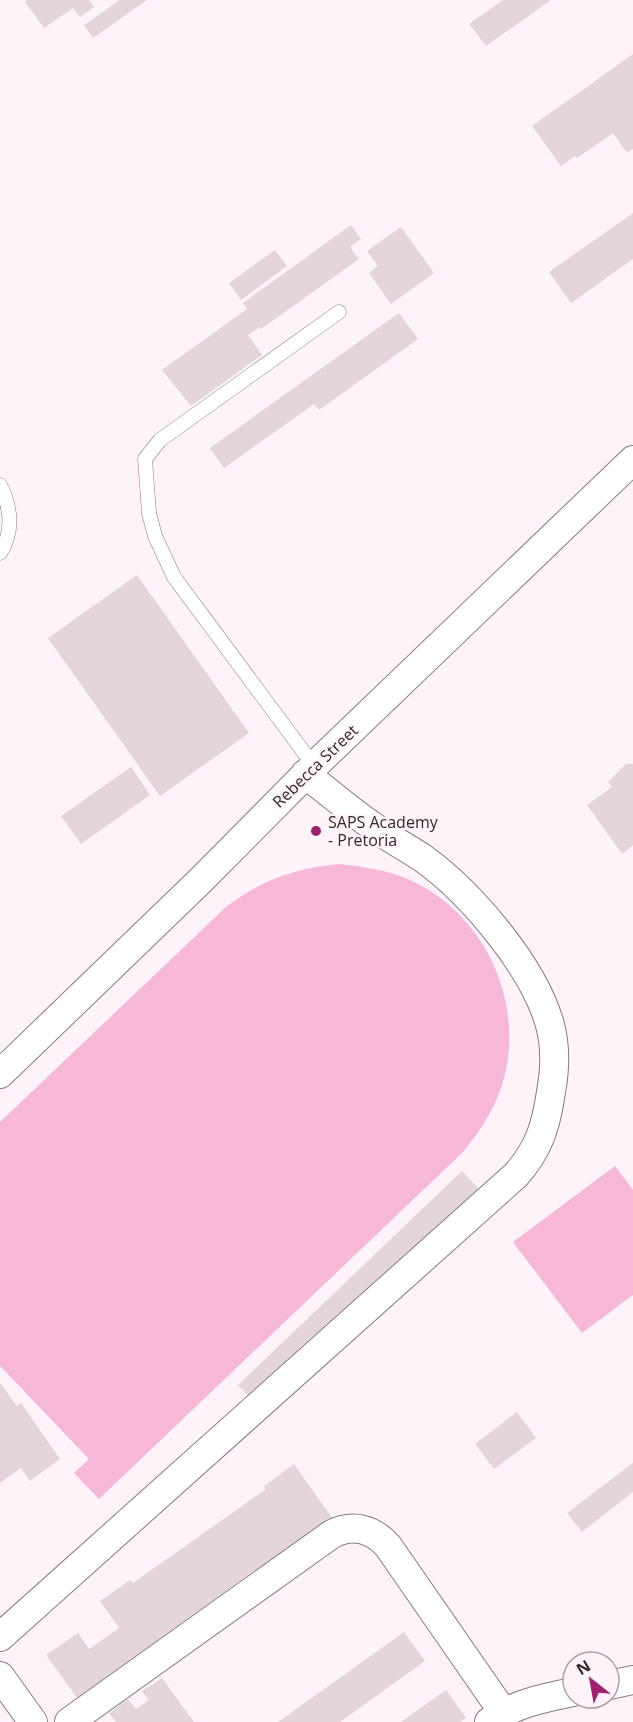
<svg xmlns="http://www.w3.org/2000/svg" width="633" height="1722" viewBox="0 0 633 1722" font-family="'Open Sans',sans-serif">
  <style>
    .pitch { fill: #f7b7d7 }
    .building { fill: #e4d4db }
    .lines { fill: none; stroke-linecap: round; stroke-linejoin: round }
    .lane-casing { stroke: #897a81; stroke-width: 15 }
    .street-casing { stroke: #897a81; stroke-width: 30 }
    .lane { stroke: #fff; stroke-width: 14 }
    .street { stroke: #fff; stroke-width: 28 }
    .poi-dot { fill: #a11f70; stroke: #fdf3f8; stroke-width: 2 }
    .labels { text-anchor: middle; dominant-baseline: central; stroke-width: 4.5; stroke-linejoin: round; paint-order: stroke }
    .street-label { font-size: 16px; fill: #312a2d; stroke: #fdf3f8 }
    .poi-label { font-size: 16px; fill: #312a2d; stroke: #fdf3f8; text-anchor: start }
  </style>
  <rect width="100%" height="100%" fill="#fdf3f8"/>
  <g class="pitch">
    <path d="M340 864C364 867 388 870 410 880 488 915 529 1010 500 1091 491 1115 478 1134 462 1153L99 1499 74 1473 89 1459 0 1366V1122L226 907C261 880 296 868 340 864Z"/>
    <path d="M615 1166 633 1190V1295L582 1333 513 1242Z"/>
  </g>
  <g class="building">
    <path d="M27 0H89L94 7 80 17 73 8 44 28 25 2Z"/>
    <path d="M120 0H147L93 38 84 25Z"/>
    <path d="M503 0H551L486 46 469 24Z"/>
    <path d="M633 54V149L627 153 613 133 577 158 575 156 561 166 532 126Z"/>
    <path d="M633 213V259L571 303 549 272Z"/>
    <path d="M351 225 361 239 350 247 359 259 261 329 260 327 248 335 262 355 191 406 162 370 247 309 243 303Z"/>
    <path d="M401 227 434 273 391 304 369 273 378 266 367 251Z"/>
    <path d="M275 250 287 266 241 300 229 283Z"/>
    <path d="M399 313 418 339 319 410 314 404 224 468 210 448Z"/>
    <path d="M137 575 249 733 160 796 48 638Z"/>
    <path d="M626 764H633V845L622 854 587 805 612 787 608 782Z"/>
    <path d="M131 767 150 795 81 844 61 816Z"/>
    <path d="M462 1171 479 1189 255 1403 238 1385Z"/>
    <path d="M0 1383 17 1406 21 1403 60 1459 30 1481 21 1468 0 1483Z"/>
    <path d="M517 1412 536 1438 494 1469 475 1444Z"/>
    <path d="M633 1463V1492L582 1532 567 1513Z"/>
    <path d="M294 1464 335 1522 80 1702 46 1655 78 1633 89 1649 119 1628 100 1601 130 1580 133 1583 266 1489 264 1486Z"/>
    <path d="M404 1632 425 1661 340 1722H278Z"/>
    <path d="M162 1678 194 1722H116L109 1713 128 1699 136 1709 149 1700 142 1691Z"/>
    <path d="M446 1690 466 1718 460 1722H401Z"/>
  </g>
  <g class="lines">
    <g class="lane-casing">
      <g id="lane">
        <path d="M0 485C11 507 14 532 0 553"/>
        <path d="M314 766 174 577 155 536 149 513 145 459 160 440 339 312"/>
      </g>
    </g>
    <g class="street-casing">
      <g id="street">
        <path d="M0 1074 201 880 314 766 633 460"/>
        <path d="M0 1637 516 1175C539 1149 546 1126 551 1092 555 1070 556 1047 550 1025 534 967 472 894 424 859 408 848 390 839 374 827 350 811 328 791 305 774"/>
        <path d="M0 1676 33 1722"/>
        <path d="M609 1685 633 1680"/>
        <path d="M69 1722 332 1534C353 1523 373 1529 388 1546L503 1712"/>
        <path d="M489 1722C514 1704 543 1698 573 1692"/>
      </g>
    </g>
    <use href="#lane" class="lane"/>
    <use href="#street" class="street"/>
  </g>
  <circle class="poi-dot" cx="316" cy="831" r="6"/>
  <g class="labels">
    <g class="street-label">
      <text transform="translate(315 766) rotate(-44)">Rebecca Street</text>
    </g>
    <g class="poi-label">
      <text x="328" y="822">SAPS Academy<tspan x="328" dy="18">- Pretoria</tspan></text>
    </g>
  </g>
  <g transform="translate(591 1680) rotate(329)"><circle r="28" fill="#fdf3f8" stroke="#aba3a7" stroke-width="1.5"/>
  <path d="M0-4.5L10 22L0 15L-10 22Z" fill="#a11f70"/>
  <text y="-9" font-size="16" font-weight="bold" text-anchor="middle" fill="#312a2d">N</text>
  </g>
</svg>
